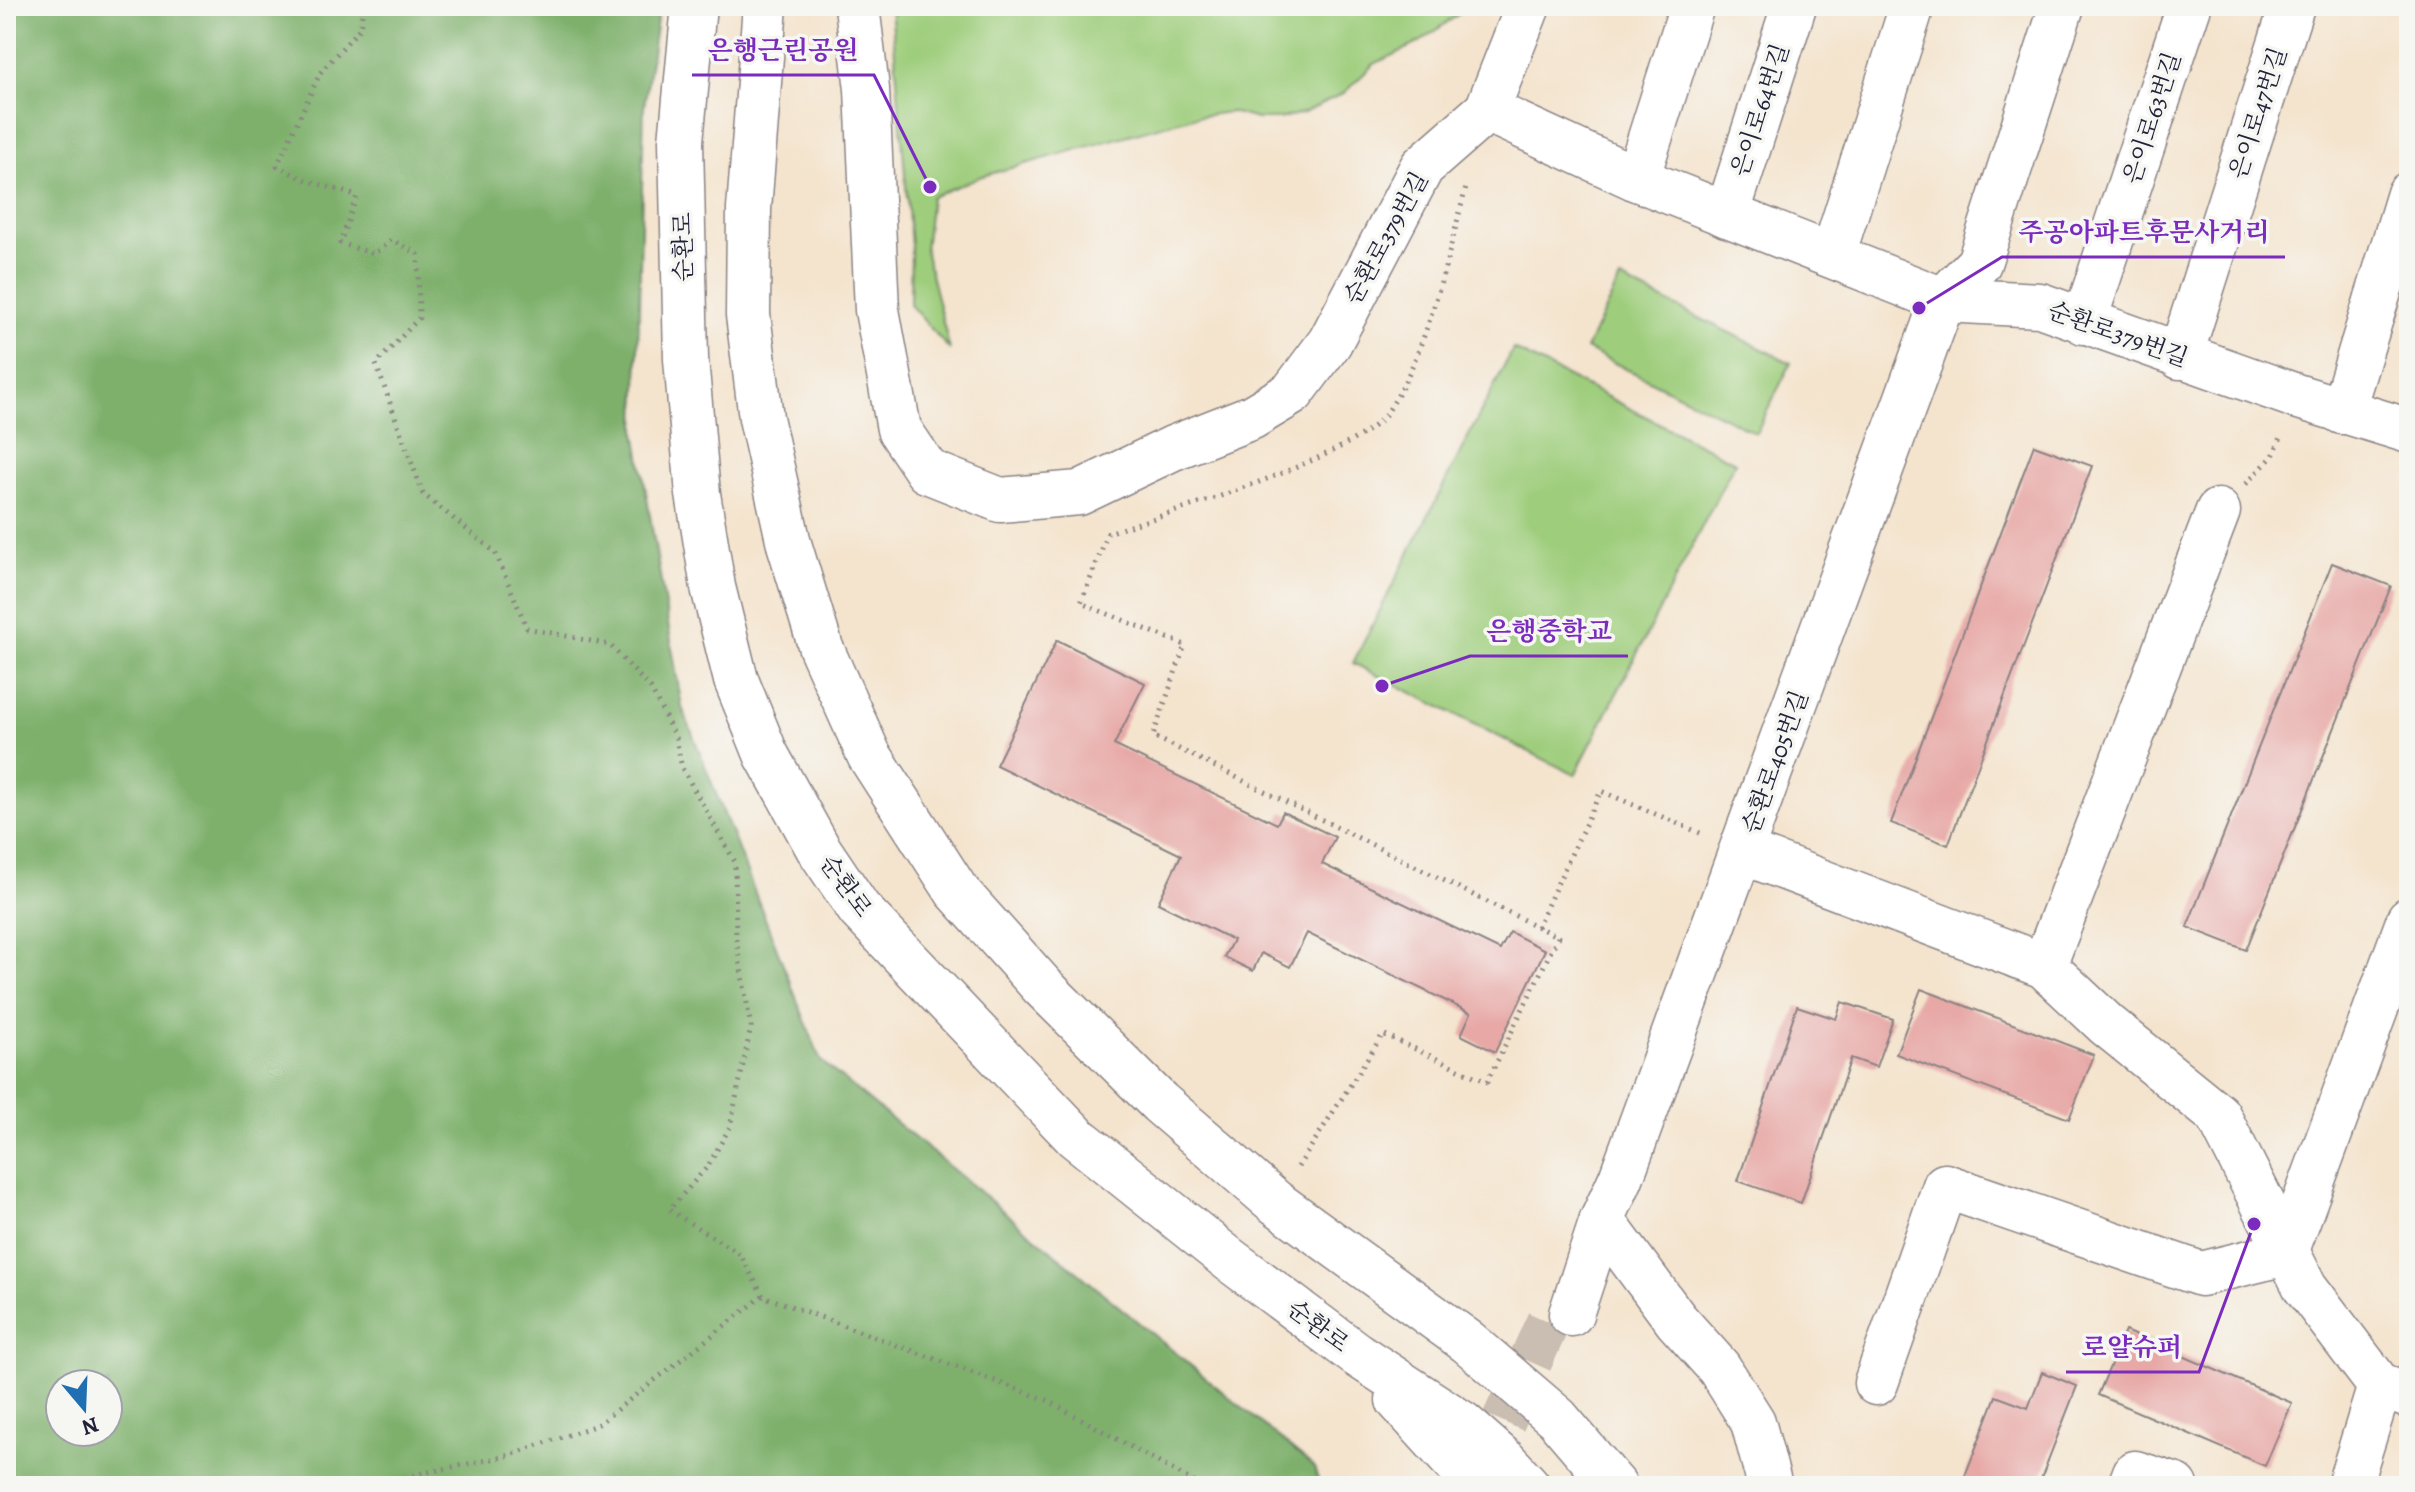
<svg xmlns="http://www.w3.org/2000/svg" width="2415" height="1492" viewBox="0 0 2415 1492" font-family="Alegreya,'Noto Serif KR',serif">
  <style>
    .green { fill: #9ecd7c; stroke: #60785c; stroke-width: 2 }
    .forest { fill: #7eb06c; stroke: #506954; stroke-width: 2; fill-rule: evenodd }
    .building { fill: #e7a8a6 }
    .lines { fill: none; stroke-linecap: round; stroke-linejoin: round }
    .major-tunnel { stroke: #cabdb1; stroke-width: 44; stroke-dasharray: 44 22; stroke-linecap: butt }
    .minor-casing { stroke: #8b8384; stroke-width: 47 }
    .major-casing { stroke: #8b8384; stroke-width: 47 }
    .path { stroke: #8b8384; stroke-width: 5; stroke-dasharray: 2 6; stroke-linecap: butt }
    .minor { stroke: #fff; stroke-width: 44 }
    .major { stroke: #fff; stroke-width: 44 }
    .labels { text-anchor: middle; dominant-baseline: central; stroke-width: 7; stroke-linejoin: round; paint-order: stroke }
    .street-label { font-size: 24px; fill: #22223b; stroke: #f6f6f2 }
    .leader { fill: none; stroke: #7b2cbf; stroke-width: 3 }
    .callout-dot { fill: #7b2cbf; stroke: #f6f6f2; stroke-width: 3 }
    .callout-label { font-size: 26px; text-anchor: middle; font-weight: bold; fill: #7b2cbf; stroke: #f6f6f2; stroke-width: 7; stroke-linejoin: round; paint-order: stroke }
  </style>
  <rect width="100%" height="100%" fill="#f6f6f2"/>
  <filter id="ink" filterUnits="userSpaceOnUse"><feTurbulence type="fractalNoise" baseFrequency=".0125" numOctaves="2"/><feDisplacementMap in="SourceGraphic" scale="16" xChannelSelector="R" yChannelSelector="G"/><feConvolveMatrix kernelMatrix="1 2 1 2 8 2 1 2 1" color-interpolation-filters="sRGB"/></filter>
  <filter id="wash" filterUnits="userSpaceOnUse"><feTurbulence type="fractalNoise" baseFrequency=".006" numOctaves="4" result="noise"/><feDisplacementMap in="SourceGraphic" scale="32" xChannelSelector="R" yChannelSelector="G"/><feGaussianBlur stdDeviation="1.8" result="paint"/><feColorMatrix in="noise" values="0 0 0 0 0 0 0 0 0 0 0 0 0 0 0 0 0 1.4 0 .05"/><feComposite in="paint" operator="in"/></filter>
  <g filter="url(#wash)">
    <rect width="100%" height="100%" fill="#f4e4ce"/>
    <g class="green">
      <path d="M891 6H1470L1420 42 1374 64 1344 93 1303 113 1279 119H1257L1230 112 1193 117 979 177 931 197 925 250 950 350 910 305 911 246Z"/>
      <path d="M1620 279 1791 363 1756 433 1586 349Z"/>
      <path d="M1513 349 1735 462 1575 775 1353 663Z"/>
    </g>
    <path class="forest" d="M6 6H659L644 107 636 432 682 707 821 1061 1314 1467 1320 1486H6ZM60 1384H108V1432H60Z"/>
    <g id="blocks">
      <g class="building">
        <path d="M2034 445 2092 466 1948 845 1891 823Z"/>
        <path d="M2332 563 2391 586 2246 950 2187 927Z"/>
        <path d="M1057 640 1145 683 1114 745 1277 824 1283 812 1335 837 1322 864 1500 950 1510 932 1545 950 1495 1052 1461 1035 1471 1013 1307 933 1290 967 1261 953 1253 971 1224 957 1233 940 1158 903 1181 855 996 765Z"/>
        <path d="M1921 989 2094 1055 2069 1119 1896 1054Z"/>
        <path d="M1842 1002 1893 1019 1876 1067 1851 1058 1801 1203 1738 1181 1797 1006 1836 1019Z"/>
        <path d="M2125 1331 2292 1403 2265 1466 2098 1395Z"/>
        <path d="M2042 1372 2077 1386 2038 1486H1961L1996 1396 2028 1408Z"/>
      </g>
    </g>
  </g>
  <g filter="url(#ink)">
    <use href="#blocks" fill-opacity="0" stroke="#8b8384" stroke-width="2"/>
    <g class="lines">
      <path class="major-tunnel" d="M1476 1482 1557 1302"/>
      <g class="minor-casing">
        <g id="minor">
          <path d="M857 6 867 89 877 310 899 429 927 471 1000 500 1079 493 1173 448 1252 417 1292 393 1330 342 1422 167 1487 110 1637 179 1943 300 2040 305 2296 396 2409 431"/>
          <path d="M1487 110 1528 6"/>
          <path d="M1637 179 1692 6"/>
          <path d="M1727 215 1794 6"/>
          <path d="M1833 255 1912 6"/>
          <path d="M2084 322 2189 6"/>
          <path d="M2180 357 2292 6"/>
          <path d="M2342 412 2409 194"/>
          <path d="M1743 852 2044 966 2107 1025 2218 1115 2305 1287 2380 1386 2409 1396"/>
          <path d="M2044 966 2218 511"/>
          <path d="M1602 1220 1621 1178 1943 300 1979 263 2062 6"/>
          <path d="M1876 1383 1945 1186 2201 1274 2286 1253 2409 919"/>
          <path d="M2130 1486 2135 1473 2176 1486"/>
          <path d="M2349 1486 2380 1386"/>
        </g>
      </g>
      <g class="major-casing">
        <g id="major">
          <path d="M694 6 681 141 686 359 698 494 713 587 736 680 766 754 818 848 859 909 1076 1137 1230 1260 1356 1354 1463 1424 1504 1460 1528 1486"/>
          <path d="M765 6 749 209 748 315 761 418 789 544 821 648 869 755 956 890 1043 987 1160 1103 1275 1202 1468 1342 1557 1418 1615 1486"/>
          <path d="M1602 1220 1676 1320 1719 1368 1753 1422 1770 1486"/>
          <path d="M1571 1314 1602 1220"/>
          <path d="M1398 1400 1476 1486"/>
        </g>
      </g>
      <g class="path">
        <path d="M363 6 360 28 320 73 277 166 303 179 357 196 340 243 374 254 391 240 418 254 419 318 376 364 423 494 495 552 527 628 610 645 651 689 676 739 682 768 735 862 736 940 751 1027 730 1127 708 1166 669 1210 740 1254 763 1296 1047 1400 1201 1486"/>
        <path d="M2246 484 2273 456 2282 435"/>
        <path d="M1537 927 1601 791 1705 835"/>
        <path d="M1298 1167 1383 1034 1487 1082 1558 937 1153 736 1185 645 1081 603 1108 533C1166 514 1354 458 1386 414 1427 356 1448 254 1467 184"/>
        <path d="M374 1486 414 1475 507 1456 597 1425 763 1296"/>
      </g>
      <use href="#minor" class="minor"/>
      <use href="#major" class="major"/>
    </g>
  </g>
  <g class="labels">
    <g class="street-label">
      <text transform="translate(1760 110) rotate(-72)">은이로64번길</text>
      <text transform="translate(2258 113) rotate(-72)">은이로47번길</text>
      <text transform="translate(2152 118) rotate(-72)">은이로63번길</text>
      <text transform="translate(1386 238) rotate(-61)">순환로379번길</text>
      <text transform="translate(683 247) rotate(-91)">순환로</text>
      <text transform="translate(2118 334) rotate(20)">순환로379번길</text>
      <text transform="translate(1775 762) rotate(-70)">순환로405번길</text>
      <text transform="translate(846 886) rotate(54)">순환로</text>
      <text transform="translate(1318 1326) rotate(37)">순환로</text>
    </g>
  </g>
  <path class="leader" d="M930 187L874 75H692M1919 308L2002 257H2285M1382 686L1470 656H1628M2254 1224L2199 1372H2066"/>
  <g class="callout-dot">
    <circle cx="930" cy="187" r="8"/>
    <circle cx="1919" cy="308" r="8"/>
    <circle cx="1382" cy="686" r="8"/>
    <circle cx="2254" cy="1224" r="8"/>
  </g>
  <g class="callout-label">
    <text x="783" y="59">은행근린공원</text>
    <text x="2144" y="241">주공아파트후문사거리</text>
    <text x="1549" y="640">은행중학교</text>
    <text x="2132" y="1356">로얄슈퍼</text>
  </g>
  <rect width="2415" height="1492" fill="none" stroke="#f6f6f2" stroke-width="32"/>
  <g transform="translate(84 1408) rotate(161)"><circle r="38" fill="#f6f6f2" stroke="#a1a1a9" stroke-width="2"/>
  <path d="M0-6L14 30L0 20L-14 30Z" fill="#1f6fb2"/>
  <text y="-12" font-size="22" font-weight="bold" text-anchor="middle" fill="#22223b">N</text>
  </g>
</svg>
